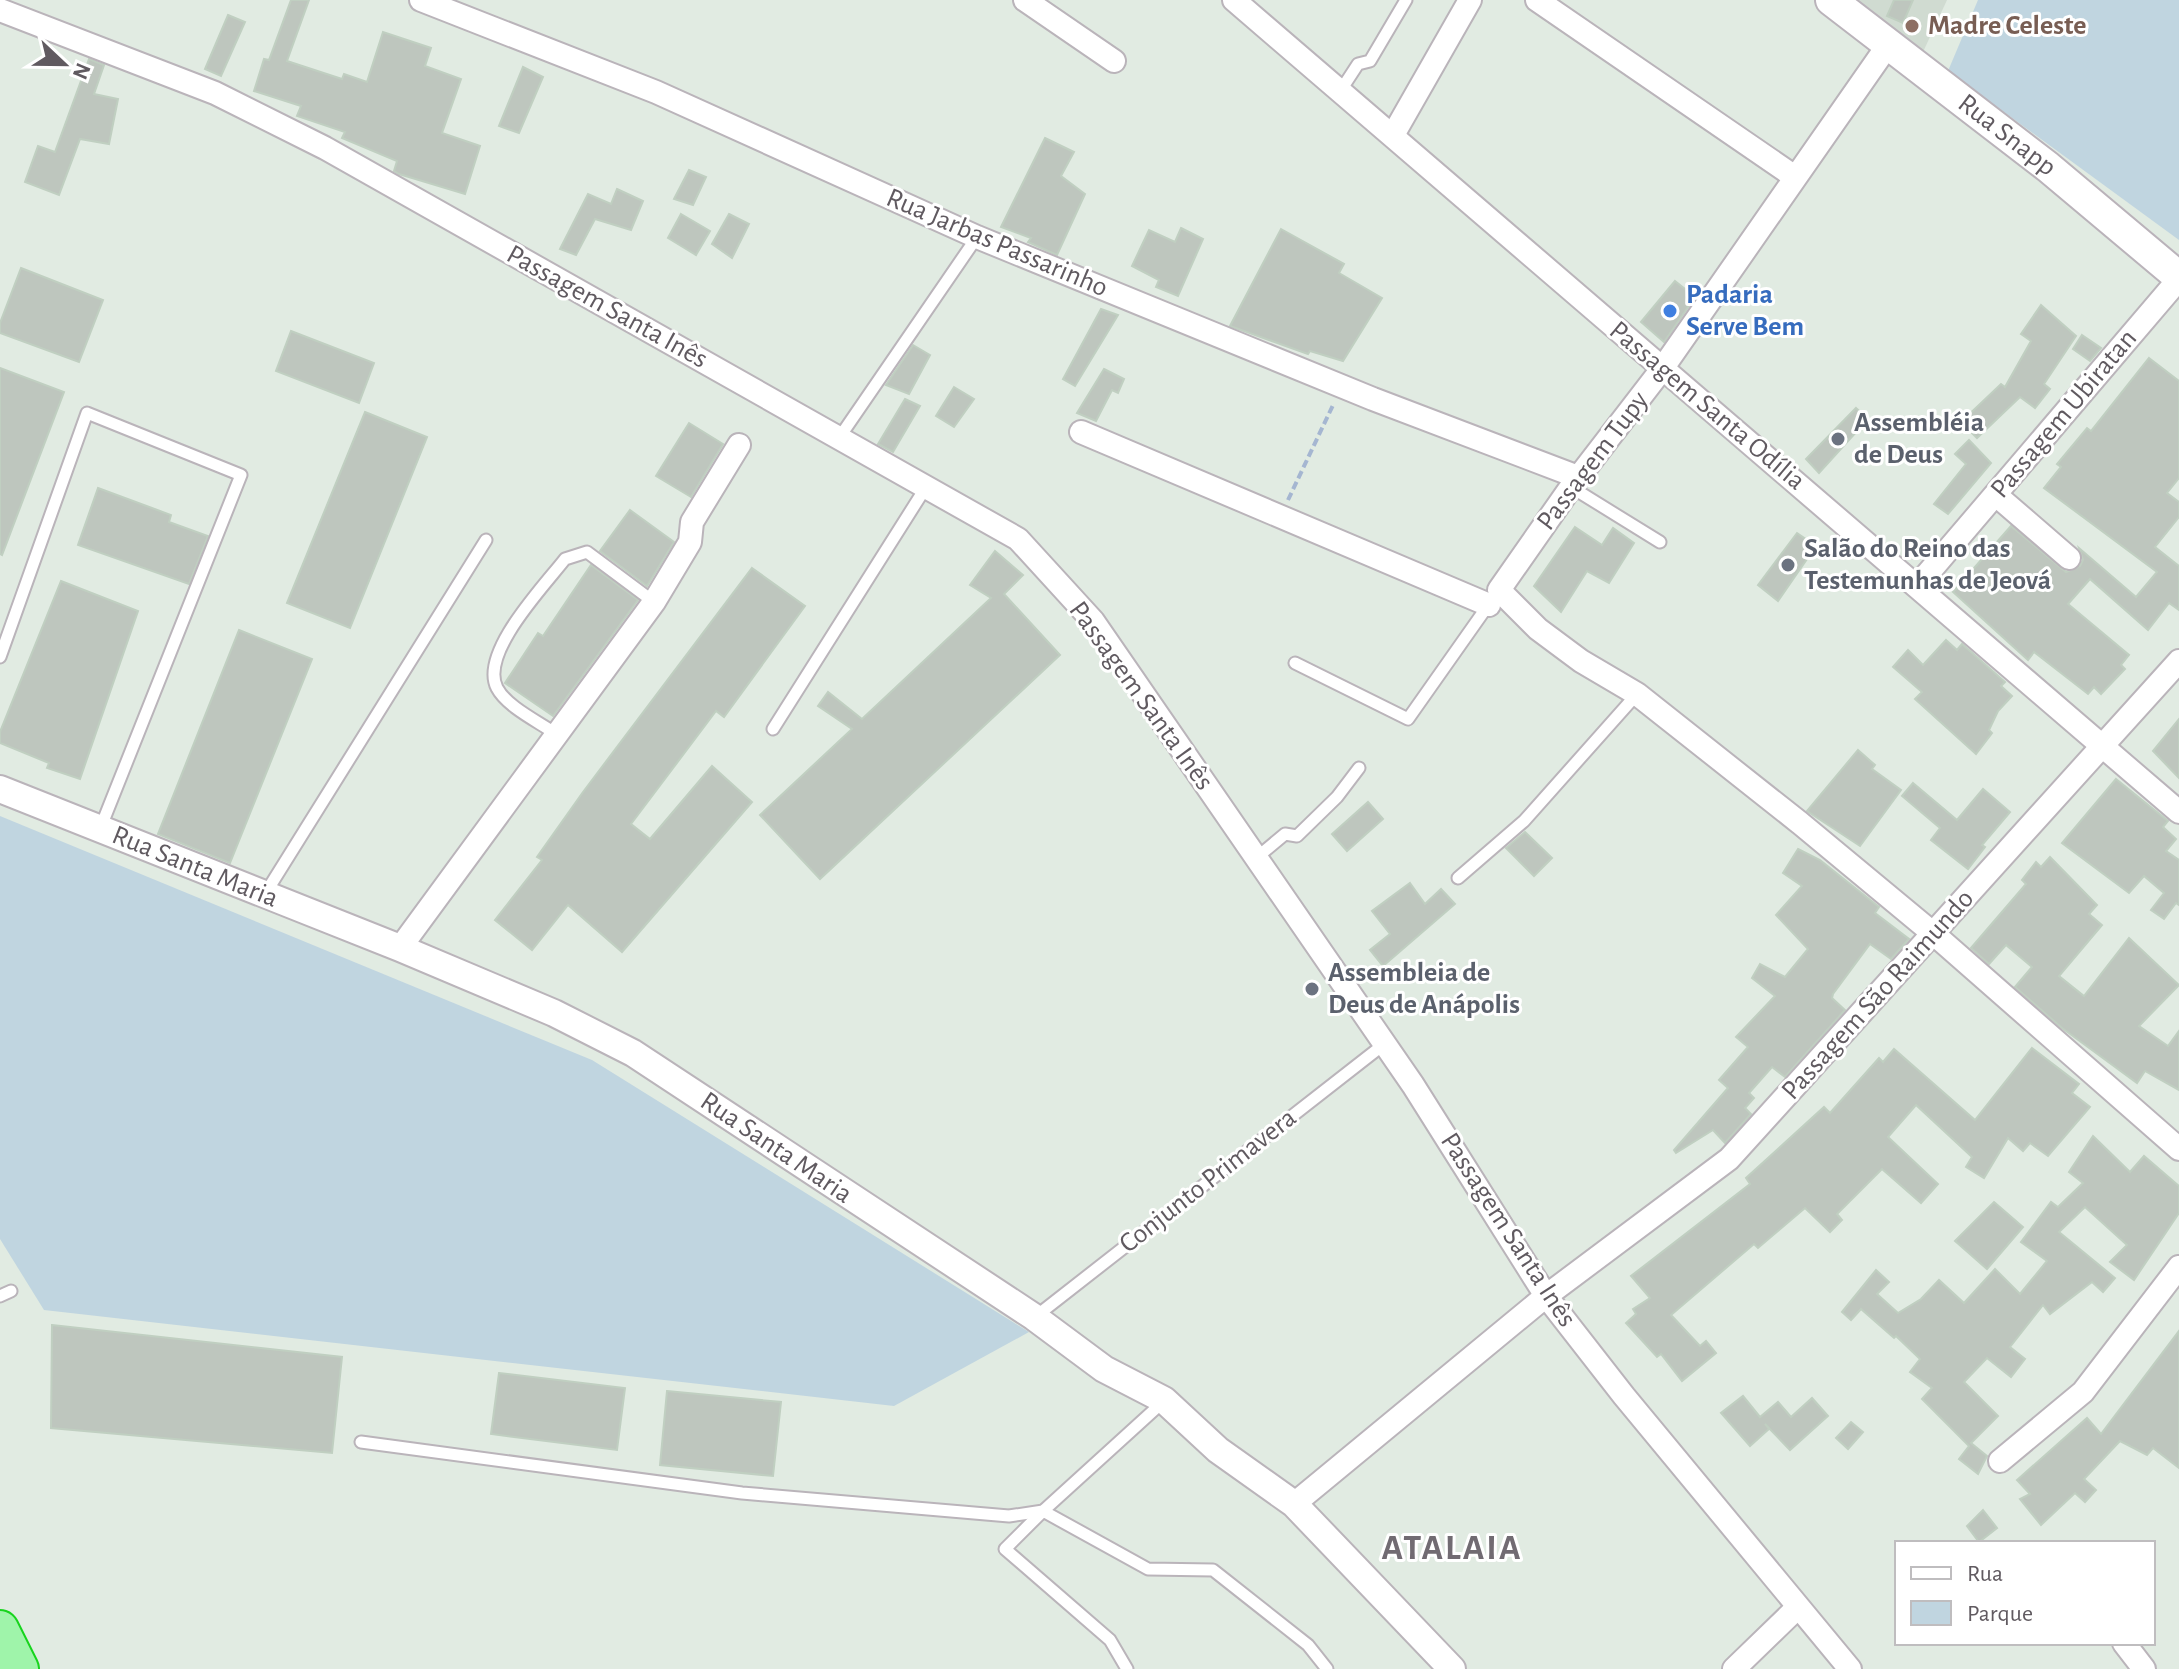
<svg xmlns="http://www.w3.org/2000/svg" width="2179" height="1669" viewBox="0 0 2179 1669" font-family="'Alegreya Sans',sans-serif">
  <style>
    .education { fill: #d0dbd1 }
    .green { fill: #c0d5e0 }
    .building { fill: #bec6be; stroke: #c0cfc1; stroke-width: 2 }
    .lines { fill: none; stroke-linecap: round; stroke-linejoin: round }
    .service-casing { stroke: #bab4ba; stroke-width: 15 }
    .minor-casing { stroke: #bab4ba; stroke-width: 26 }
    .tertiary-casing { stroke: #bab4ba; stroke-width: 30 }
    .secondary-casing { stroke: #bab3ba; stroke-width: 34 }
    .trunk-casing { stroke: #18d41e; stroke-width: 40 }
    .path { stroke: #a5b6d1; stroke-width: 4; stroke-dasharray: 8 4; stroke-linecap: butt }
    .service { stroke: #fff; stroke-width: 11 }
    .minor { stroke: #fff; stroke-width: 22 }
    .tertiary { stroke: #fff; stroke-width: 26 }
    .secondary { stroke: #fff; stroke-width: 30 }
    .trunk { stroke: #9ff4aa; stroke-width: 36 }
    .education-dot { fill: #8d6e63; stroke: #fff; stroke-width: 3 }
    .shop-dot { fill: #3f7fe0; stroke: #fff; stroke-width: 3 }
    .worship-dot { fill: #6b7280; stroke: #fff; stroke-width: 3 }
    .labels { text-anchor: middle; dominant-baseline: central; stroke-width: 6; stroke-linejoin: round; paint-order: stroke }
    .education-label { font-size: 28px; font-weight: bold; fill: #785e54; stroke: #fff; text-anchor: start }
    .street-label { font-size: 28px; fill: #605a60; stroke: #fff }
    .shop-label { font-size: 28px; font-weight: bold; fill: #366cbe; stroke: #fff; text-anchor: start }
    .worship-label { font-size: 28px; font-weight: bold; fill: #5b616d; stroke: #fff; text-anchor: start }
    .district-label { font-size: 36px; font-weight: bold; letter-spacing: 2px; fill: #716b72; stroke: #fff }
  </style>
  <rect width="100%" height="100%" fill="#e1ebe2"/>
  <path class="education" d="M1857 0H1947L1923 52Z"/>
  <g class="green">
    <path d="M1978 0H2179V240L1948 71Z"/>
    <path d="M0 816 592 1060 1029 1332 894 1406 44 1310 0 1239Z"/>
  </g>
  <g class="building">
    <path d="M291 0H309L287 61 342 79 344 74 367 82 383 32 431 48 425 66 461 79 442 133 480 146 465 194 399 174 394 171 397 161 342 138 345 132 297 116 301 106 254 91 264 59 269 60Z"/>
    <path d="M1894 0H1913L1903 23 1887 16Z"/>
    <path d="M228 15 245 22 221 76 205 69Z"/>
    <path d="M89 59 104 65 94 94 118 99 109 144 80 139 59 195 25 182 38 146 55 152Z"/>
    <path d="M523 67 543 77 519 133 499 126Z"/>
    <path d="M1045 138 1074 152 1061 176 1085 194 1057 255 1028 242 1031 238 1001 227Z"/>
    <path d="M689 170 706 177 693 205 674 199Z"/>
    <path d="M617 189 643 201 631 230 595 219 576 255 560 249 588 194 611 204Z"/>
    <path d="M681 214 710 231 696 255 668 238Z"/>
    <path d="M729 214 749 224 732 258 712 244Z"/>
    <path d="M1181 228 1203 239 1178 296 1156 287 1159 280 1132 266 1149 230 1175 242Z"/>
    <path d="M1281 229 1344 264 1339 273 1382 298 1343 361 1310 351 1308 354 1230 326Z"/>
    <path d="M21 268 103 300 79 362 0 333V323Z"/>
    <path d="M1675 281 1695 297 1664 342 1641 322Z"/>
    <path d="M2041 305 2076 336 2044 384 2050 389 2035 408 2020 397 1977 438 1961 422 2001 384 2005 387 2031 341 2021 334Z"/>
    <path d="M1101 309 1118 315 1075 386 1063 379Z"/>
    <path d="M291 331 374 363 359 403 276 371Z"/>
    <path d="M2082 335 2101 348 2090 361 2073 349Z"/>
    <path d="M913 345 930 355 909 394 886 385Z"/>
    <path d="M2149 358 2179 381V478L2167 493 2179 502V517L2155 547 2179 566V610L2169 603 2148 630 2090 579 2068 604 2129 655 2121 665 2125 669 2101 694 2094 687 2088 694 2034 652 2028 660 1953 592 2011 526 2066 572 2080 566 2083 560 2079 548 2136 597 2157 572 2044 488 2061 467 2057 464 2087 428 2091 431Z"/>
    <path d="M0 368 64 392 2 555 0 554Z"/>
    <path d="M1104 369 1124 379 1118 393 1112 390 1096 421 1077 413Z"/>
    <path d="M954 387 974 399 954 427 936 416Z"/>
    <path d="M905 399 920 406 893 452 878 444Z"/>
    <path d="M1856 408 1868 419 1819 473 1806 459Z"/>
    <path d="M365 412 427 437 350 628 287 603Z"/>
    <path d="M689 423 723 444 691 497 656 476Z"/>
    <path d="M1969 440 1991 463 1948 514 1934 504 1966 464 1955 454Z"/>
    <path d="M98 488 171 515 169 522 208 536 189 584 78 545Z"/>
    <path d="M630 510 674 542 647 586 600 551Z"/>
    <path d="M1575 527 1602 545 1613 528 1634 543 1609 583 1587 571 1561 612 1534 586Z"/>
    <path d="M1797 533 1816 546 1778 601 1758 585Z"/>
    <path d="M995 551 1023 575 1004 594 1060 655 820 879 760 815 852 729 818 706 828 692 862 719 991 598 970 585Z"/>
    <path d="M591 565 638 600 553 716 505 683 538 633 543 636Z"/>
    <path d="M752 568 805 606 724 717 716 711 631 824 650 839 712 766 752 802 622 952 568 905 532 950 495 920 542 860 537 857 583 792Z"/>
    <path d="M61 581 138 611 80 779 47 768 49 763 0 743V732Z"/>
    <path d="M239 630 312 659 230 863 158 834Z"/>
    <path d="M1946 640 1957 650 1962 644 2005 682 2001 686 2012 696 1998 711 1989 730 1992 733 1976 754 1915 699 1922 692 1893 667 1908 650 1923 665Z"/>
    <path d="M2179 719V778L2153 751Z"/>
    <path d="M1858 750 1875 765 1872 769 1901 790 1860 846 1807 811Z"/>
    <path d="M2116 779 2168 821 2163 827 2176 839 2166 851 2179 860V905L2176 903 2164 919 2151 910 2164 893 2144 876 2129 893 2062 843Z"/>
    <path d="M1913 783 1957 820 1983 789 2010 812 1982 845 1985 847 1968 869 1931 840 1940 828 1902 796Z"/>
    <path d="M1368 802 1383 819 1347 851 1332 834Z"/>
    <path d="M1525 832 1552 858 1534 876 1506 848Z"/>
    <path d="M1798 849 1820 860 1879 907 1875 913 1909 939 1891 959 1870 944 1833 994 1832 998 1845 1010 1785 1077 1772 1067 1749 1093 1754 1098 1745 1108 1751 1114 1725 1143 1713 1130 1676 1153 1674 1150 1728 1088 1719 1080 1748 1047 1736 1037 1775 996 1752 978 1760 964 1785 977 1808 949 1776 915 1802 886 1783 873Z"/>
    <path d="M2050 857 2097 905 2089 914 2102 925 2059 976 2084 996 2129 938 2179 985 2139 1026 2168 1046 2179 1031V1090L2145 1071 2137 1083 2062 1028 2015 987 2032 967 2006 945 1989 964 1971 948 2026 884 2022 880 2036 862 2041 867Z"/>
    <path d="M1410 883 1425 904 1441 889 1455 904 1383 966 1370 950 1390 934 1372 911Z"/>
    <path d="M2032 1048 2079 1084 2072 1093 2090 1107 2048 1156 2030 1143 2023 1151 2008 1138 1984 1178 1966 1167 1972 1157 1916 1105 1888 1137 1938 1184 1921 1203 1882 1169 1837 1214 1842 1220 1830 1232 1805 1208 1758 1248 1754 1244 1671 1315 1700 1346 1706 1341 1716 1353 1682 1381 1661 1354 1657 1357 1626 1323 1636 1314 1633 1309 1650 1298 1631 1276 1750 1184 1746 1178 1824 1107 1830 1113 1879 1058 1883 1062 1894 1049 1975 1120Z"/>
    <path d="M2093 1136 2130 1172 2144 1156 2179 1186V1213L2134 1280 2110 1262 2127 1245 2085 1207 2059 1232 2115 1278 2103 1292 2092 1282 2050 1314 2043 1305 2010 1347 2025 1359 2011 1377 1987 1358 1964 1382 1998 1416 1971 1443 1987 1456 1978 1474 1959 1459 1969 1446 1922 1399 1932 1388 1910 1372 1920 1359 1896 1336 1894 1338 1861 1309 1851 1320 1842 1312 1876 1270 1889 1282 1877 1294 1898 1313 1921 1299 1939 1280 1964 1303 1995 1269 2020 1294 2047 1261 2021 1242 2051 1202 2058 1207 2083 1183 2069 1172Z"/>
    <path d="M1994 1202 2023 1227 1987 1269 1955 1241Z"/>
    <path d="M52 1325 342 1357 332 1453 51 1428Z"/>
    <path d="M2179 1331V1468L2153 1448 2147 1455 2120 1441 2084 1479 2096 1490 2085 1502 2075 1493 2041 1525 2020 1499 2030 1494 2017 1480 2087 1418 2101 1434Z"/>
    <path d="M499 1373 625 1388 617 1450 491 1434Z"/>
    <path d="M667 1391 781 1402 773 1476 660 1465Z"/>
    <path d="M1743 1396 1760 1417 1778 1402 1791 1417 1812 1398 1828 1416 1790 1450 1765 1424 1769 1429 1750 1446 1721 1413Z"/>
    <path d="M1851 1422 1863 1432 1848 1449 1836 1438Z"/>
    <path d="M1983 1510 1997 1528 1979 1542 1967 1526Z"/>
  </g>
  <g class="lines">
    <g class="service-casing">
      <g id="service">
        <path d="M1341 90 1358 64 1370 61 1406 0"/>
        <path d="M839 438 977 237"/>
        <path d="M1571 487 1660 542"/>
        <path d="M0 657 87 413 241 475 100 829"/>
        <path d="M1295 663 1408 719 1489 604"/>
        <path d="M773 729 926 487"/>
        <path d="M556 734C539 722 507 707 497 688 479 653 545 585 565 559L587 552 654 602"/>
        <path d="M1255 859 1285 834 1297 836 1337 797 1359 768"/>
        <path d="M1458 878 1524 821 1637 694"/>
        <path d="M265 894 486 540"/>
        <path d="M0 1296 11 1291"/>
        <path d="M1035 1317 1383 1045"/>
        <path d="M361 1442 742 1493 1009 1516 1043 1511 1164 1401"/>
        <path d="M1127 1669 1110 1640 1005 1549 1043 1511 1148 1569 1213 1570 1308 1645 1327 1669"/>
      </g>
    </g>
    <g class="minor-casing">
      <g id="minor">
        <path d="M421 0 656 92 977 237 1373 399 1578 477"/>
        <path d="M1025 0 1114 61"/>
        <path d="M1234 0 2179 812"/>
        <path d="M1537 0 1795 177"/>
        <path d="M0 10 215 93 325 148 1018 539 1093 621 1413 1085 1546 1296 1624 1396 1850 1669"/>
        <path d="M1888 45 1662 369 1571 487 1499 590 1538 629 1581 661 1637 694 1800 823 1935 935 2179 1149"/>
        <path d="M1393 135 1470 0"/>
        <path d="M1081 432 1489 605"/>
        <path d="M1996 495 2069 558"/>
        <path d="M1918 585 2179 279"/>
        <path d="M400 948 654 602 690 542 692 522 739 445"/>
        <path d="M2000 1461 2083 1392 2179 1267"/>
        <path d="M1294 1504 1546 1296 1729 1159 2179 661"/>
        <path d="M2124 1643 2144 1669"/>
        <path d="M1734 1669 1797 1608"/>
      </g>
    </g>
    <g class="tertiary-casing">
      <path id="tertiary" d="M0 789 400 948 554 1013 633 1053 1034 1317 1104 1369 1164 1400 1218 1450 1294 1504 1452 1669"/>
    </g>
    <g class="secondary-casing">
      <g id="secondary">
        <path id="s1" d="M1831 0 2048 167 2179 277"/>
      </g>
    </g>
    <g class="trunk-casing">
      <path id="trunk" d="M0 1629 20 1669"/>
    </g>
    <path class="path" d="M1288 500 1334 403"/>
    <use href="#service" class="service"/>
    <use href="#minor" class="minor"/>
    <use href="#tertiary" class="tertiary"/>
    <use href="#secondary" class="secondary"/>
    <use href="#trunk" class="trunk"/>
  </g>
  <circle class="education-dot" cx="1912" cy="26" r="8"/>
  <circle class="shop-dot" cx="1670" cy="311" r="8"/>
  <g class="worship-dot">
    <circle cx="1838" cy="439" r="8"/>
    <circle cx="1788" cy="565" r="8"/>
    <circle cx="1312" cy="989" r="8"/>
  </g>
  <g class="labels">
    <g class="education-label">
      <text x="1928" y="26">Madre Celeste</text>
    </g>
    <g class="street-label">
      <text stroke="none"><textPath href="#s1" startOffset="222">Rua Snapp</textPath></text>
      <text transform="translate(997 243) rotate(23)">Rua Jarbas Passarinho</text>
      <text transform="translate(607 307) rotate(29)">Passagem Santa Inês</text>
      <text transform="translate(1707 406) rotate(40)">Passagem Santa Odília</text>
      <text transform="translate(2064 414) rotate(-50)">Passagem Ubiratan</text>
      <text transform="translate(1593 461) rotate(-53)">Passagem Tupy</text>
      <text transform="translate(1141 696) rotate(54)">Passagem Santa Inês</text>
      <text transform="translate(195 867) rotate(22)">Rua Santa Maria</text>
      <text transform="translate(1878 995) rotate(-48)">Passagem São Raimundo</text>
      <text transform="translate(776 1148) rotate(34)">Rua Santa Maria</text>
      <text transform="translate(1208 1181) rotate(-38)">Conjunto Primavera</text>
      <text transform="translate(1508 1230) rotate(57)">Passagem Santa Inês</text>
    </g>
    <g class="shop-label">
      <text x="1686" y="295">Padaria<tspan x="1686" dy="32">Serve Bem</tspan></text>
    </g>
    <g class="worship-label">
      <text x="1854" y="423">Assembléia<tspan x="1854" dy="32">de Deus</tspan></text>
      <text x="1804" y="549">Salão do Reino das<tspan x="1804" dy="32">Testemunhas de Jeová</tspan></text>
      <text x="1328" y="973">Assembleia de<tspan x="1328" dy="32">Deus de Anápolis</tspan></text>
    </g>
    <g class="district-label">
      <text x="1452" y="1548">ATALAIA</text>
    </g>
  </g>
  <rect x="1895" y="1541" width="260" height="104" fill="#ffffff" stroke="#bfbdbf" stroke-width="2"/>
  <rect x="1911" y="1567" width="40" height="12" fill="#ffffff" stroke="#bfbdbf" stroke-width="2"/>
  <text x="1967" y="1581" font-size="24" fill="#605a60">Rua</text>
  <rect x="1911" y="1601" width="40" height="24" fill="#c0d5e0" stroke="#bfbdbf" stroke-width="2"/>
  <text x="1967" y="1621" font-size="24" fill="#605a60">Parque</text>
  <g transform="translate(64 64) rotate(112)" stroke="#ffffff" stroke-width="6" paint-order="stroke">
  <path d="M0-6L14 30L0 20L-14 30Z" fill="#605a60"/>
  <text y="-12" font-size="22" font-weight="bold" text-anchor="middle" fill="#605a60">N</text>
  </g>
</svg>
